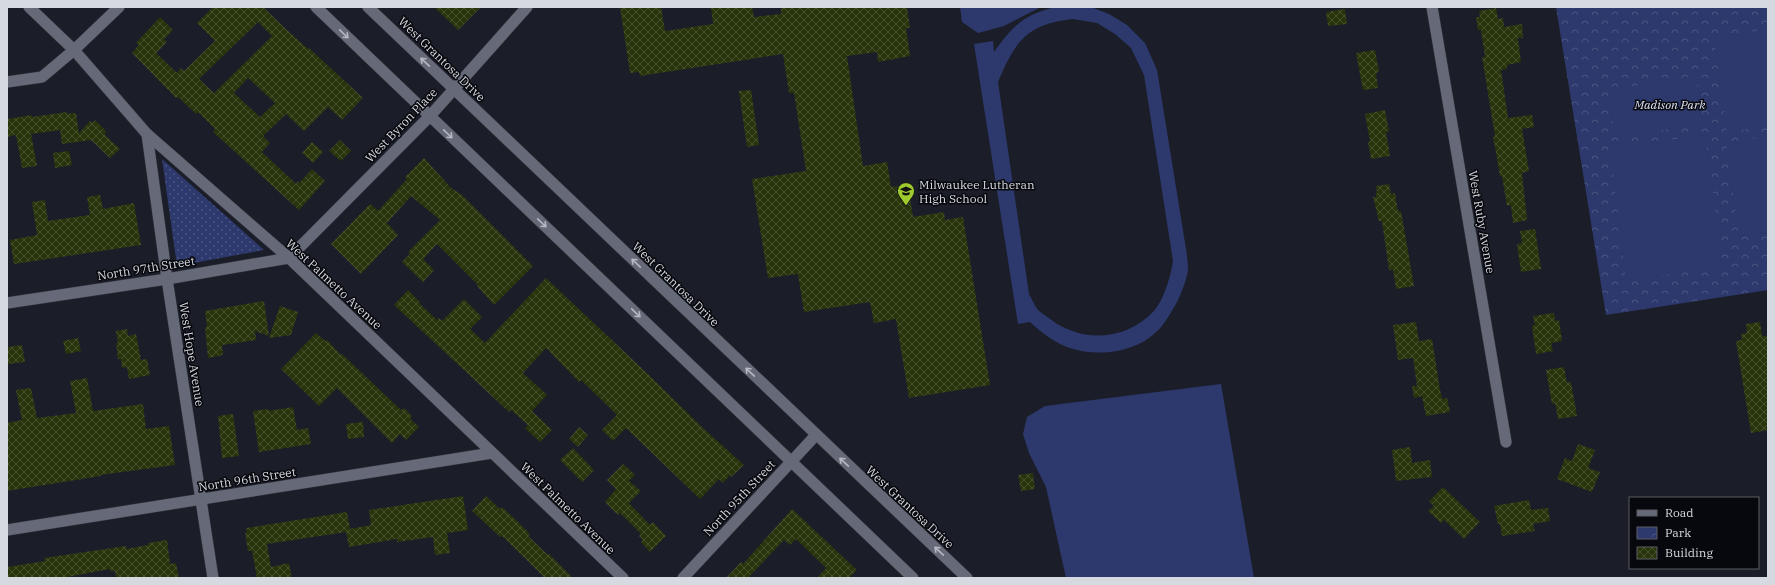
<svg xmlns="http://www.w3.org/2000/svg" width="1775" height="585" viewBox="0 0 1775 585" font-family="'IBM Plex Serif',serif">
  <style>
    .grass { fill: url(#grass-dots) }
    .park { fill: url(#park-crowns) }
    .pitch { fill: #2d396d; fill-rule: evenodd }
    .building { fill: url(#building-cross-hatch); fill-rule: evenodd }
    .lines { fill: none; stroke-linecap: round; stroke-linejoin: round }
    .minor-casing { stroke: #383a43; stroke-width: 12 }
    .tertiary-casing { stroke: #383a43; stroke-width: 12 }
    .minor { stroke: #666a78; stroke-width: 11 }
    .tertiary { stroke: #666a78; stroke-width: 11 }
    .oneway { stroke: #b5b8c2 }
    .labels { text-anchor: middle; dominant-baseline: central; stroke-width: 3; stroke-linejoin: round; paint-order: stroke }
    .street-label { font-size: 12px; fill: #d7d9e1; stroke: #07080d }
    .park-label { font-size: 12px; font-style: italic; fill: #dde4f7; stroke: #07080d }
    .poi-label { font-size: 12px; fill: #d7d9e1; stroke: #07080d; text-anchor: start }
  </style>
  <defs>
    <pattern id="grass-dots" width="8" height="8" patternUnits="userSpaceOnUse"><rect width="8" height="8" fill="#2d396d"/><path d="M2 2h.1M6 6h.1" fill="none" stroke="#4b5582" stroke-width="1.8" stroke-linecap="round"/></pattern>
    <pattern id="park-crowns" width="20" height="18" patternUnits="userSpaceOnUse"><rect width="20" height="18" fill="#2d396d"/><path d="M2 6a3 3 0 1 1 6 0M12 15a3 3 0 1 1 6 0" fill="none" stroke="#4b5582"/></pattern>
    <pattern id="building-cross-hatch" width="8" height="8" patternUnits="userSpaceOnUse"><rect width="8" height="8" fill="#28340b"/><path d="M0 0l8 8M0 8l8-8" fill="none" stroke="#46512e"/></pattern>
  </defs>
  <rect width="100%" height="100%" fill="#1b1e29"/>
  <path class="grass" d="M162 159 264 250 177 266Z"/>
  <path class="park" d="M1556 7H1768V290L1606 315Z"/>
  <g class="pitch">
    <path d="M960 7H1041L1004 26 978 33 962 22Z"/>
    <path d="M1055 7H1091L1109 14 1127 25 1145 43 1157 70 1186 249C1187 256 1188 263 1188 270 1186 282 1181 294 1176 304 1171 312 1167 320 1161 327 1140 352 1100 358 1070 348 1055 343 1042 333 1030 322L1018 324 974 44 993 41 994 52C1013 26 1023 15 1055 7ZM1073 19 1097 23 1115 34 1131 48 1144 75 1173 261C1171 276 1163 302 1153 312 1125 341 1081 343 1050 319 1046 316 1041 313 1038 310 1034 305 1032 299 1029 294L998 82C1015 41 1027 24 1073 19Z"/>
    <path d="M1768 29V126L1727 132 1714 37Z"/>
    <path d="M1696 76 1703 124 1615 137 1608 90Z"/>
    <path d="M1705 135 1723 267 1626 280 1610 148Z"/>
    <path d="M1768 136V232L1739 236 1726 143Z"/>
    <path d="M1221 384 1254 578H1066L1046 487 1029 453 1023 434 1027 417 1045 406Z"/>
  </g>
  <g class="building">
    <path d="M213 7H263L288 31 308 49 309 48 363 98 342 120 328 107 304 131 286 114 263 136 270 143 262 152 296 184 298 181 299 183 312 169 325 181 299 210 213 132 215 129 198 112 196 114 178 97 176 98 132 53 139 45 136 43 160 17 173 30 164 39 167 42 156 53 177 73 181 68 184 71 215 41 197 23ZM258 22 272 36 214 93 199 79ZM248 78 275 103 260 117 234 93Z"/>
    <path d="M434 7H481L458 30Z"/>
    <path d="M620 7H661L665 31 713 24 711 7H752L754 17 781 14V7H907L910 28H906L910 56 878 62 877 52 847 56 863 166 887 162 891 187 908 185 913 217 944 212 945 220 963 217 990 385 909 398 896 319 874 323 870 302 804 312 798 274 768 278 752 179 806 171 794 93H789L783 54 640 76 639 72 630 73Z"/>
    <path d="M1496 8 1498 19 1503 18 1504 27 1522 24 1523 38H1518L1521 62 1507 65V69L1501 70 1508 118 1532 115 1534 127 1522 129 1529 171 1522 173 1527 220 1513 223 1511 205 1507 206 1502 176H1500L1496 153 1493 137 1495 136 1482 57H1485L1481 30H1478L1476 17H1480L1479 11Z"/>
    <path d="M1345 9 1347 24 1328 26 1326 12Z"/>
    <path d="M1375 50 1379 72 1376 73 1378 88 1363 90 1356 53Z"/>
    <path d="M751 90 759 145 747 147 739 91Z"/>
    <path d="M1385 110 1389 131 1386 132 1390 156 1371 159 1368 142 1370 141 1365 114Z"/>
    <path d="M67 112V114L76 113 79 133 90 121 92 123 95 120 107 132 104 134 120 149 110 158 91 140 62 144 60 130 31 134 37 166 22 168 16 135 7 137V119L32 115V117Z"/>
    <path d="M340 140 351 151 341 161 329 151Z"/>
    <path d="M312 142 323 152 313 163 302 153Z"/>
    <path d="M69 151 72 165 55 168 53 153Z"/>
    <path d="M424 158 451 188 462 195 533 266 494 305 477 286 478 285 437 244 423 259 434 270 423 282 402 262 410 254 408 252 440 220 411 196 387 223 398 235 361 274 331 244 370 204 378 211 407 179 405 177Z"/>
    <path d="M1389 184 1391 194 1395 193 1398 211H1401L1414 286 1396 289 1393 270H1389L1382 221H1379L1373 197H1376V193H1377L1376 186Z"/>
    <path d="M100 195 103 209 134 203 141 245 14 264 10 240 37 235 32 202 45 200 48 221 90 215 87 197Z"/>
    <path d="M1535 229 1541 269 1521 272 1517 244 1522 243 1520 231Z"/>
    <path d="M546 278 651 377 703 428 744 465 731 477 730 475 723 483 719 479 700 499 626 428 613 441 602 430 617 415 581 380 579 382 546 348 523 373 547 395 532 411 552 430 540 442 525 428 528 425 511 410 509 412 394 305 408 290 420 302 419 303 437 320 439 318 442 321 464 299 482 317 470 329 485 343Z"/>
    <path d="M264 301 269 336 255 331 256 340 222 345 223 355 208 358 205 327H207L205 311Z"/>
    <path d="M280 306 298 312 291 335 269 338Z"/>
    <path d="M1554 313 1555 321 1559 320 1562 341 1551 343 1553 351 1536 354 1532 326 1535 325 1533 316Z"/>
    <path d="M1416 322 1419 341 1432 339 1440 390 1442 399 1447 398 1450 412 1426 416 1422 396 1414 398 1412 386H1417L1413 358 1398 360 1393 325Z"/>
    <path d="M1760 322 1762 336H1768V430L1751 433 1736 341 1742 340 1741 334 1747 333 1746 324Z"/>
    <path d="M127 329 128 336 136 334 141 360 147 359 150 375 129 379 127 367 122 368 121 359H118L116 343H118L116 331Z"/>
    <path d="M316 333 325 341 327 340 341 355 342 354 401 410 404 408 412 416 410 419 419 427 406 440 400 434 392 443 337 388 319 406 281 369Z"/>
    <path d="M78 338 81 351 66 354 63 341Z"/>
    <path d="M22 345 25 362 8 364 7 347Z"/>
    <path d="M1564 367 1567 383 1571 382 1577 416 1558 419 1555 403 1552 404 1546 370Z"/>
    <path d="M87 378 93 411 143 404 146 429 169 426 175 465 100 475 101 476 7 491V423L22 420 16 390 31 388 37 418 76 413 70 381Z"/>
    <path d="M293 407 297 430 308 428 311 444 259 452 253 411 268 409 269 411Z"/>
    <path d="M233 414 239 456 222 458 218 416Z"/>
    <path d="M363 422 364 437 348 439 346 424Z"/>
    <path d="M579 427 588 435 578 447 569 439Z"/>
    <path d="M1578 444 1595 450 1588 468 1600 472 1592 492 1557 479 1565 458 1572 461Z"/>
    <path d="M1410 447 1412 463 1430 460 1432 477 1396 481 1392 450Z"/>
    <path d="M573 448 594 470 582 482 560 460Z"/>
    <path d="M623 464 635 475 629 481 641 491 629 503 650 525 653 522 666 536 650 552 641 542 643 540 639 536 641 534 620 513 618 515 605 502 616 489 607 480Z"/>
    <path d="M1033 473 1035 489 1021 491 1018 475Z"/>
    <path d="M1443 487 1480 522 1464 539 1444 520 1441 523 1428 511 1434 506 1429 501Z"/>
    <path d="M463 496 468 530 447 533 450 553 435 555 433 537 397 542V539L349 547 346 532 267 544 271 567 289 563 292 578H257L252 551H248L245 533 247 532 246 528 347 512 350 529 371 525 369 510Z"/>
    <path d="M486 496 500 509 502 507 516 520 530 534 528 536 548 555 549 554 573 578H545L502 536 500 537 472 511Z"/>
    <path d="M1529 500 1531 510 1548 508 1550 521 1533 524 1535 531 1502 536 1500 524H1498L1494 506Z"/>
    <path d="M792 509 857 570 849 578H817L826 568 796 539 790 545 784 540 748 578H726L741 562 743 564Z"/>
    <path d="M167 540 170 564 176 563 179 578H116L115 571 111 572 110 569 67 577V578H7V567L45 561 44 558 126 546V549L148 545V543Z"/>
  </g>
  <g class="lines">
    <g class="minor-casing">
      <g id="minor">
        <path d="M29 7 74 50 147 134 289 258 623 578"/>
        <path d="M1432 7 1506 442"/>
        <path d="M7 82 42 77 74 50 119 7"/>
        <path d="M147 134 167 279 213 578"/>
        <path d="M7 303 167 279 289 258 430 116 527 7"/>
        <path d="M7 530 492 453"/>
        <path d="M683 578 816 435"/>
      </g>
    </g>
    <g class="tertiary-casing">
      <g id="tertiary">
        <path d="M316 7 913 578"/>
        <path d="M368 7 967 578"/>
      </g>
    </g>
    <use href="#minor" class="minor"/>
    <use href="#tertiary" class="tertiary"/>
  </g>
  <defs><path id="oneway-shaft" d="M-6 0H5M1.5-3L5.5 0L1.5 3" fill="none" stroke-width="1.6" stroke-linecap="round" stroke-linejoin="round"/></defs>
  <g class="oneway">
    <use href="#oneway-shaft" transform="translate(344 34) rotate(44)"/>
    <use href="#oneway-shaft" transform="translate(425 62) rotate(-137)"/>
    <use href="#oneway-shaft" transform="translate(448 134) rotate(44)"/>
    <use href="#oneway-shaft" transform="translate(542 223) rotate(44)"/>
    <use href="#oneway-shaft" transform="translate(636 263) rotate(-136)"/>
    <use href="#oneway-shaft" transform="translate(636 313) rotate(44)"/>
    <use href="#oneway-shaft" transform="translate(750 372) rotate(-136)"/>
    <use href="#oneway-shaft" transform="translate(844 462) rotate(-137)"/>
    <use href="#oneway-shaft" transform="translate(939 551) rotate(-137)"/>
  </g>
  <defs>
    <g id="school-pin" transform="scale(0.9)"><path d="M0 17L-7.5 6A9.5 9.5 0 1 1 7.5 6Z" fill="#9fca2d" stroke="#07080d"/><path d="M0-5L7-2L0 1L-7-2ZM-4 1L0 2.5L4 1V4Q0 6-4 4Z" fill="#111"/></g>
  </defs>
  <g fill-rule="evenodd">
    <use href="#school-pin" x="906" y="191"/>
  </g>
  <g class="labels">
    <g class="street-label">
      <text transform="translate(442 59) rotate(44)">West Grantosa Drive</text>
      <text transform="translate(401 125) rotate(-46)">West Byron Place</text>
      <text transform="translate(1482 222) rotate(80)">West Ruby Avenue</text>
      <text transform="translate(146 268) rotate(-9)">North 97th Street</text>
      <text transform="translate(334 284) rotate(43)">West Palmetto Avenue</text>
      <text transform="translate(676 284) rotate(44)">West Grantosa Drive</text>
      <text transform="translate(192 354) rotate(81)">West Hope Avenue</text>
      <text transform="translate(247 479) rotate(-9)">North 96th Street</text>
      <text transform="translate(739 498) rotate(-47)">North 95th Street</text>
      <text transform="translate(910 507) rotate(43)">West Grantosa Drive</text>
      <text transform="translate(568 508) rotate(44)">West Palmetto Avenue</text>
    </g>
    <g class="park-label">
      <text x="1670" y="104">Madison Park</text>
    </g>
    <g class="poi-label">
      <text x="919" y="184">Milwaukee Lutheran<tspan x="919" dy="14">High School</tspan></text>
    </g>
  </g>
  <rect width="1775" height="585" fill="none" stroke="#d7d9e1" stroke-width="16"/>
  <rect x="1629" y="497" width="130" height="72" fill="#07080d" stroke="#5a5c62"/>
  <rect x="1637" y="510" width="20" height="6" fill="#666a78" stroke="#5a5c62"/>
  <text x="1665" y="517" font-size="12" fill="#d7d9e1">Road</text>
  <rect x="1637" y="527" width="20" height="12" fill="url(#park-crowns)" stroke="#5a5c62"/>
  <text x="1665" y="537" font-size="12" fill="#d7d9e1">Park</text>
  <rect x="1637" y="547" width="20" height="12" fill="url(#building-cross-hatch)" stroke="#5a5c62"/>
  <text x="1665" y="557" font-size="12" fill="#d7d9e1">Building</text>
</svg>
